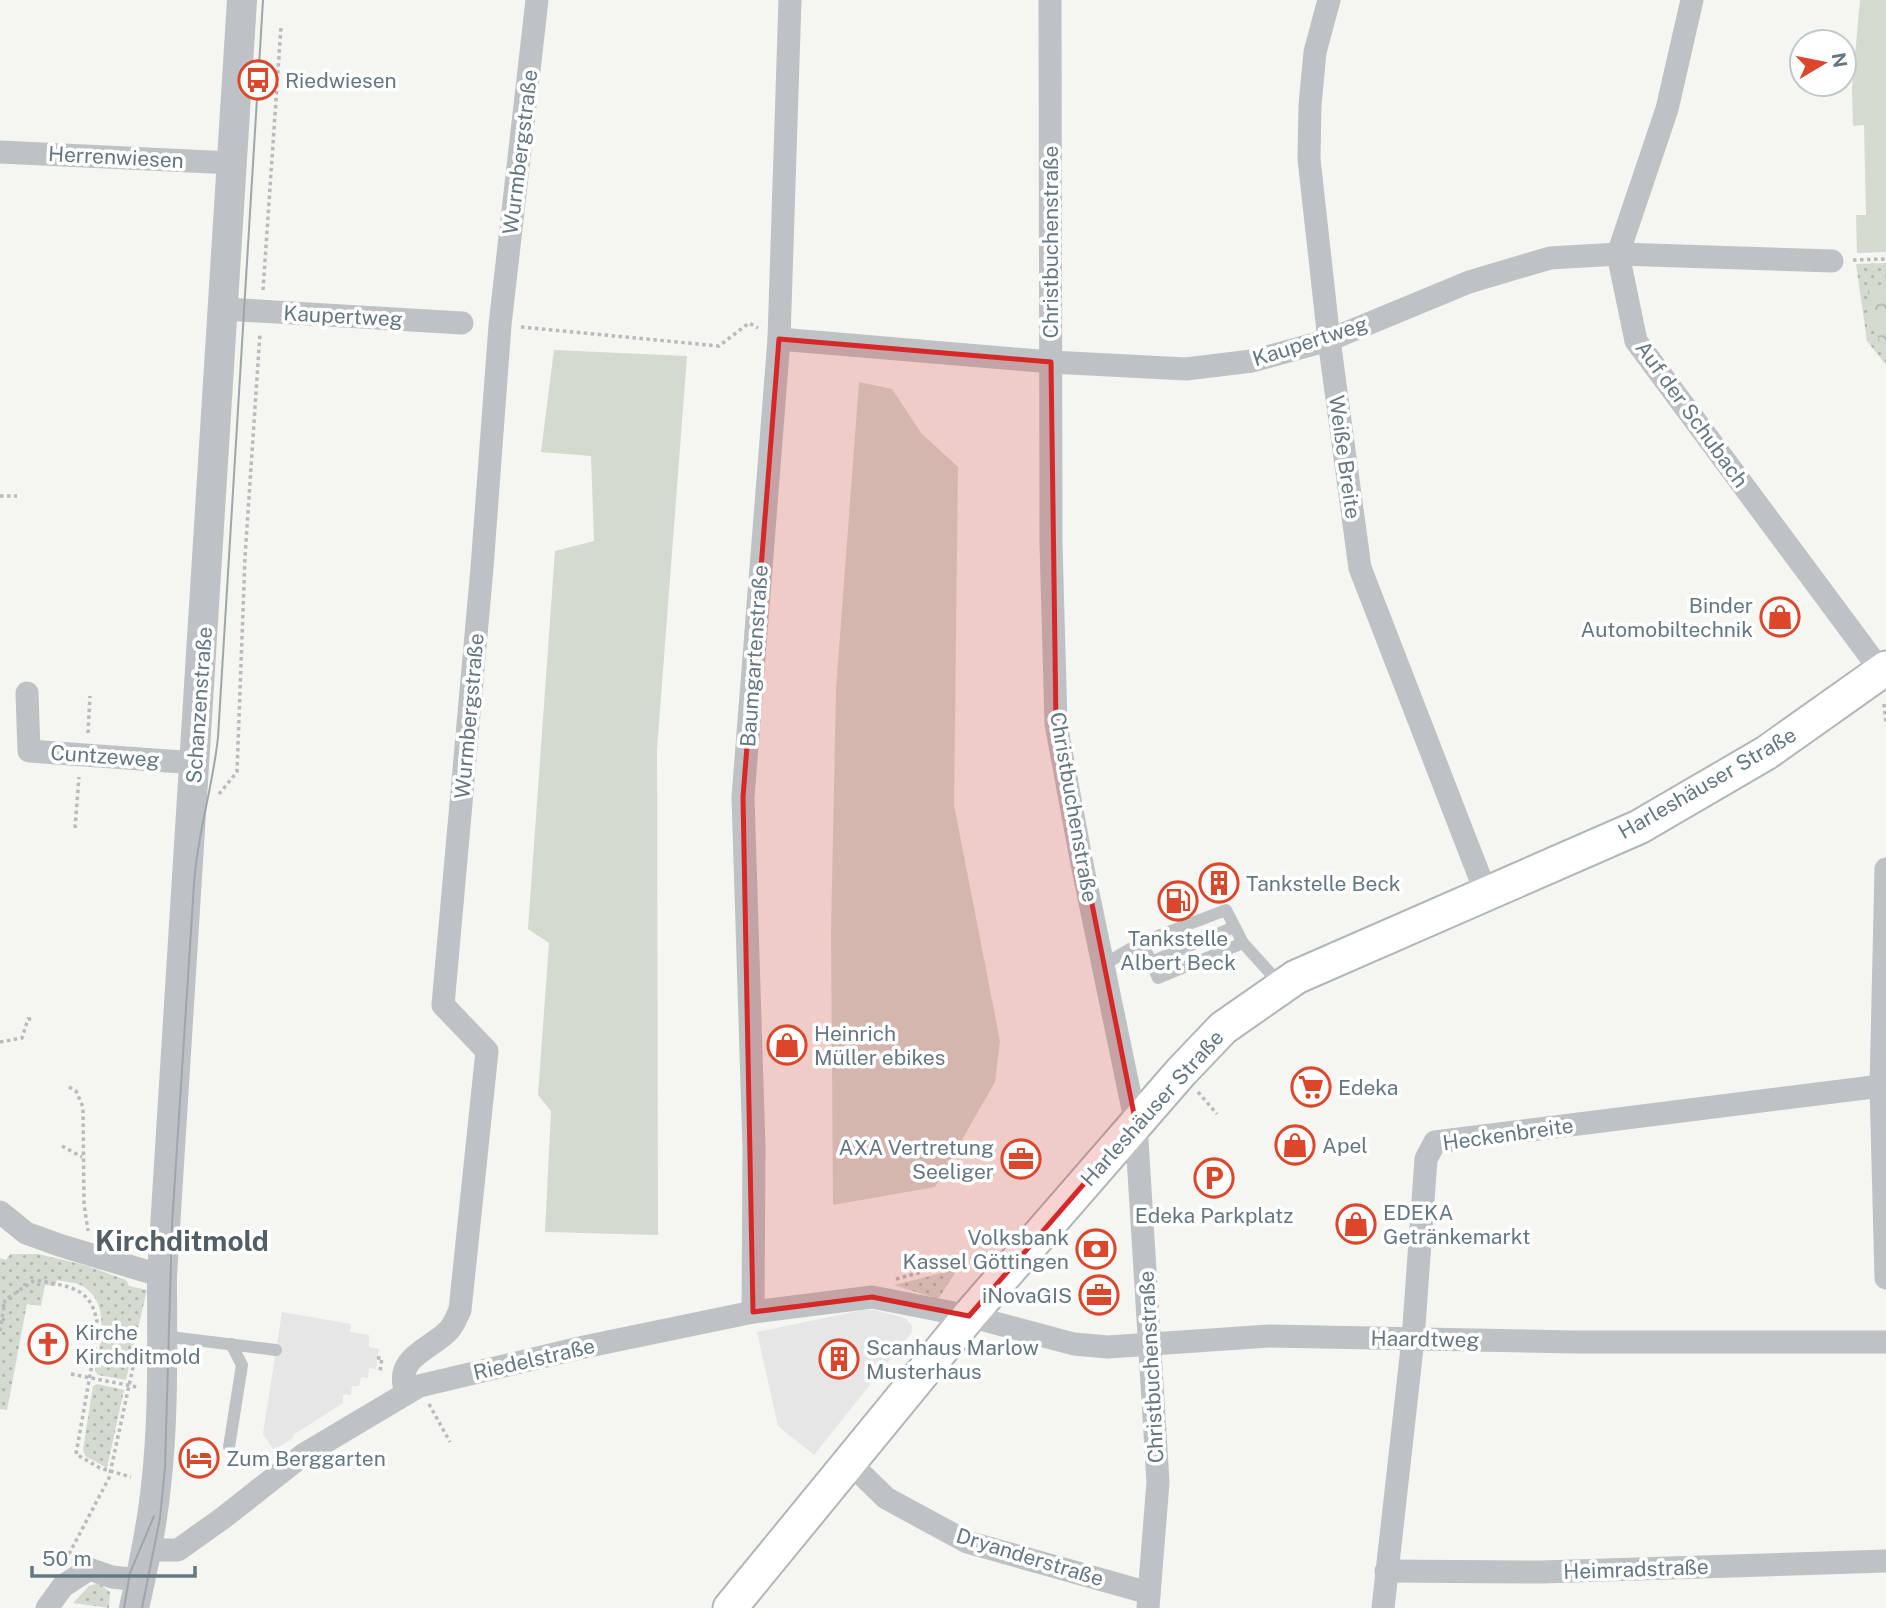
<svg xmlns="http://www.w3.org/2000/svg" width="1886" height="1608" viewBox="0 0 1886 1608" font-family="'Public Sans',sans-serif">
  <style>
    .built { fill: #e5e6e5 }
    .grass { fill: url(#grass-dots) }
    .forest { fill: url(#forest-crowns) }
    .garden { fill: #d5dad1 }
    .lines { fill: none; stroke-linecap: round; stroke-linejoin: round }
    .secondary-casing { stroke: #b0b6ba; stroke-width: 37 }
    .path { stroke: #b8bbbd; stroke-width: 3.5; stroke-dasharray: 3.5 3.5; stroke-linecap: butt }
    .service { stroke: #bec2c5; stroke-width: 12 }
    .minor { stroke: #bec2c5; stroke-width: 23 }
    .tertiary { stroke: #bec2c5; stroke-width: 30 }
    .secondary { stroke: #fff; stroke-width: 33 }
    .tram { stroke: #9fa6aa; stroke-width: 2 }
    .marked { fill: #d62828; fill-opacity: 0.2; stroke: #d62828; stroke-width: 5; stroke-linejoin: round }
    .labels { text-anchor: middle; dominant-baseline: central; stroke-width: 7; stroke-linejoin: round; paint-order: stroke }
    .poi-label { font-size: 21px; fill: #657781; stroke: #fff; text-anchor: start }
    .street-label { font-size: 21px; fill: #657781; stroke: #fff }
    .district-label { font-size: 28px; font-weight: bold; fill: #535f67; stroke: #fff }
  </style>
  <defs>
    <pattern id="grass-dots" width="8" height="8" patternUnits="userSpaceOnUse" patternTransform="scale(1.75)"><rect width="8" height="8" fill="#d5dad1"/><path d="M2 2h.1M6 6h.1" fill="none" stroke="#b0b6af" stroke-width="1.8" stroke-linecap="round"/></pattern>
    <pattern id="forest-crowns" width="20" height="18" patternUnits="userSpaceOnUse" patternTransform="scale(1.75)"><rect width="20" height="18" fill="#d5dad1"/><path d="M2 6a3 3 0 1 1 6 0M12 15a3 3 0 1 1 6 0" fill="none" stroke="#b0b6af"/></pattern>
  </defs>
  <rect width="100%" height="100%" fill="#f5f5f1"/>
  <g class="built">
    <path d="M863 1310H874L905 1318 912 1326V1332L814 1455 778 1426 757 1332Z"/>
    <path d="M282 1312 351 1324 350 1332 369 1335V1347L379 1349 376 1369 369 1368 368 1378 361 1377 359 1386H352L351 1395 343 1394V1403L293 1435 294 1437 274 1450 263 1434Z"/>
  </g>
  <g class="grass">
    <path d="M1886 263V365L1867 341 1856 264Z"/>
    <path d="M10 1254H38L85 1265 126 1280 129 1286 147 1290 126 1380 98 1375 95 1371C99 1345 112 1305 84 1287 77 1282 65 1282 57 1280L55 1286 45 1285 41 1306 27 1304 7 1410 0 1409V1258L6 1260Z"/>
    <path d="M958 1269 938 1299 894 1285Z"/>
    <path d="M97 1384 124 1390 107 1468 85 1456 83 1449 93 1386Z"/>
    <path d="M99 1583 110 1592 109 1608 73 1603 89 1586Z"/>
  </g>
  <path class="forest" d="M1886 284V354L1869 318 1868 287Z"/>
  <g class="garden">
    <path d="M1860 0H1886V252L1857 253 1856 215H1866L1864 125 1853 126 1852 88Z"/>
    <path d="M554 350 687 356 657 749 658 1235 545 1232 551 1111 538 1095 549 943 528 929 555 551 594 541 591 456 541 452Z"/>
    <path d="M859 382 892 389 921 433 958 467 954 805 1000 1041 995 1082 935 1187 833 1205 831 932 836 689Z"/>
  </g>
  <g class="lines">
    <g class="secondary-casing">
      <path id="secondary" d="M730 1608 969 1316 1181 1072 1223 1028 1296 977 1639 827 1766 753 1886 668"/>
    </g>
    <g class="path">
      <path d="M1853 260 1886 259"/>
      <path d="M263 290 281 27"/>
      <path d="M521 327 719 346 749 323 758 328"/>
      <path d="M0 496H17"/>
      <path d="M1884 704 1886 723"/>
      <path d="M88 733 90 696"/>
      <path d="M219 794 237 772 245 557 260 333"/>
      <path d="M75 828 79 777"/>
      <path d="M0 1042 22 1038 28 1019H34"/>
      <path d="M69 1087 76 1091 83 1107 84 1204 88 1231"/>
      <path d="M1198 1092 1217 1114"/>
      <path d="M62 1146 82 1157"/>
      <path d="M896 1279 987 1254"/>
      <path d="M0 1331 5 1300 35 1280C72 1287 94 1287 98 1330L76 1454 100 1468 131 1477"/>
      <path d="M377 1358H382L380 1371H383"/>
      <path d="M71 1374 137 1387"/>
      <path d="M429 1404 450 1442"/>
      <path d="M69 1554 109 1478 135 1358"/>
    </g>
    <g class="service">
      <path d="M1142 942 1151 962 1234 927"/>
      <path d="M1151 962 1158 978 1243 943"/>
      <path d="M1103 965 1142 942 1226 910 1243 943 1282 986"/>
      <path d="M162 1336 276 1350"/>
      <path d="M229 1447 242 1365 231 1344"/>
    </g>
    <g class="minor">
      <path d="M1050 0 1051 543 1056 724 1082 864 1136 1124 1158 1482 1148 1608"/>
      <path d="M1329 0 1315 52 1310 105 1309 159 1329 340 1360 568 1486 893"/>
      <path d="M1692 0 1667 109 1618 254 1636 341 1881 671"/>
      <path d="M0 152 232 163"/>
      <path d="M224 309 462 323"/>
      <path d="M779 339 1051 362 1186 369 1252 361 1329 340 1469 282 1550 258 1618 254 1832 261"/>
      <path d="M27 693 29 751 196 763"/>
      <path d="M1886 869 1881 1086 1886 1278"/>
      <path d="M0 1212 26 1233 59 1245 162 1276"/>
      <path d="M753 1312 754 1148 743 797 779 339 790 0"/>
      <path d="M406 1392C393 1357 432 1349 449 1330 454 1325 457 1316 460 1310L487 1051 443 1005 482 568 500 325 537 0"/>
      <path d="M849 1462 886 1498 967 1542 1149 1593"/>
      <path d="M146 1550H178L223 1518 303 1455 419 1386 584 1347 753 1312 872 1297 969 1316 1074 1344 1108 1347 1269 1336 1575 1342H1886"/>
      <path d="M1386 1571 1542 1572 1886 1561"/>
      <path d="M47 1608 63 1586 89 1569 112 1577 140 1580"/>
      <path d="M1383 1608 1413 1339 1426 1159 1435 1142 1881 1086"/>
    </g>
    <path class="tertiary" d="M134 1608C143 1568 152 1527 156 1486 164 1417 162 1346 162 1276L242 0"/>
    <use href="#secondary" class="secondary"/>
    <g class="tram">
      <path d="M124 1608 130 1573 154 1516"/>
      <path d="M142 1608 160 1518 165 1468 172 1225 194 884C197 834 213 787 218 737L263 0"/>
    </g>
  </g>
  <path class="marked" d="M779 339 1051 362 1056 724 1136 1124 969 1316 872 1297 753 1312 743 797Z"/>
  <defs>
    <g id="bus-ring" transform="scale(2.0125)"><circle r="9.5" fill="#fff" stroke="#dc472b" stroke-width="1.5"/><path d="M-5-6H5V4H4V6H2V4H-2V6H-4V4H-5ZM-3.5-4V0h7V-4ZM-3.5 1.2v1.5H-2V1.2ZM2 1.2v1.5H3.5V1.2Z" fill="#dc472b"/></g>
    <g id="shop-ring" transform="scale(2.0125)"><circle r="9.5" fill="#fff" stroke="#dc472b" stroke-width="1.5"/><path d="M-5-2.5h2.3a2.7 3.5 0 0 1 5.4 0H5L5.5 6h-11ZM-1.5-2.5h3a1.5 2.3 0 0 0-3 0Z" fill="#dc472b"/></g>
    <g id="building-ring" transform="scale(2.0125)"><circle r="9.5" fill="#fff" stroke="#dc472b" stroke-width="1.5"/><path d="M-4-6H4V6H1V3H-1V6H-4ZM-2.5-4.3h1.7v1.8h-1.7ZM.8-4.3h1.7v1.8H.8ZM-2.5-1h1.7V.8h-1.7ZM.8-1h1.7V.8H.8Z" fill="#dc472b"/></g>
    <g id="fuel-ring" transform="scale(2.0125)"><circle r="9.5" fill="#fff" stroke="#dc472b" stroke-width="1.5"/><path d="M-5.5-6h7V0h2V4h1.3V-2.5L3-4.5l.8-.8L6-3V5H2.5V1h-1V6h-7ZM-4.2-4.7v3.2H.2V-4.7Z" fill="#dc472b"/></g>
    <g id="supermarket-ring" transform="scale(2.0125)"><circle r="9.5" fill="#fff" stroke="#dc472b" stroke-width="1.5"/><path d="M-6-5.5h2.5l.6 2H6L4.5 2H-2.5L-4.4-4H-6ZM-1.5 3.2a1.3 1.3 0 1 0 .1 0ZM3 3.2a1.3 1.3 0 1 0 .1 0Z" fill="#dc472b"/></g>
    <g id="office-ring" transform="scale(2.0125)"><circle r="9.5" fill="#fff" stroke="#dc472b" stroke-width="1.5"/><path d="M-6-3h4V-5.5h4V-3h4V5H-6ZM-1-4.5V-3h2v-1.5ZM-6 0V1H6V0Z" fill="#dc472b"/></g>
    <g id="parking-ring" transform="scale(2.0125)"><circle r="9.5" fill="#fff" stroke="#dc472b" stroke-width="1.5"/><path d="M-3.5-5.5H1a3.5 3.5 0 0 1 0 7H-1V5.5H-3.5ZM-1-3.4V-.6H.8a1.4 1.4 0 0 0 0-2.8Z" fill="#dc472b"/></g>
    <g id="bank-ring" transform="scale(2.0125)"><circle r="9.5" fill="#fff" stroke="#dc472b" stroke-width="1.5"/><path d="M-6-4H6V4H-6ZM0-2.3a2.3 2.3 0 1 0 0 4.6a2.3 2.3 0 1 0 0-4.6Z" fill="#dc472b"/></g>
    <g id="church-ring" transform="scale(2.0125)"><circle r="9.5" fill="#fff" stroke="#dc472b" stroke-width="1.5"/><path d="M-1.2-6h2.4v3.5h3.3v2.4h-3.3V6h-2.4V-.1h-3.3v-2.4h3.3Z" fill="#dc472b"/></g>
    <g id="hotel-ring" transform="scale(2.0125)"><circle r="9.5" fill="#fff" stroke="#dc472b" stroke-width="1.5"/><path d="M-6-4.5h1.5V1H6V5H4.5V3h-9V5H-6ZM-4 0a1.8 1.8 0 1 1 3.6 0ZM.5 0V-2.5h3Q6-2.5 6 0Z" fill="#dc472b"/></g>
  </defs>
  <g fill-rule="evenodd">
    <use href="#bus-ring" x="258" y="80"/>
    <use href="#shop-ring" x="1780" y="617"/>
    <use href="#building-ring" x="1219" y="883"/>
    <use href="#fuel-ring" x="1178" y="901"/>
    <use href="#shop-ring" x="787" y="1045"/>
    <use href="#supermarket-ring" x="1311" y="1087"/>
    <use href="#shop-ring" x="1295" y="1145"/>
    <use href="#office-ring" x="1021" y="1159"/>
    <use href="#parking-ring" x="1214" y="1178"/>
    <use href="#shop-ring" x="1356" y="1224"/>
    <use href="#bank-ring" x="1096" y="1249"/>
    <use href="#office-ring" x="1099" y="1295"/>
    <use href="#church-ring" x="48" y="1344"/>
    <use href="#building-ring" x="839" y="1359"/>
    <use href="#hotel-ring" x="199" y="1458"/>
  </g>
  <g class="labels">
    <g class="poi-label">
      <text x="285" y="80">Riedwiesen</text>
      <text x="1753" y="605" text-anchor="end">Binder<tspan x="1753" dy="24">Automobiltechnik</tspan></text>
      <text x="1246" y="883">Tankstelle Beck</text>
      <text x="1178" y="938" text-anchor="middle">Tankstelle<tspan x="1178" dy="24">Albert Beck</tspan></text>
      <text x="814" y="1033">Heinrich<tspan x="814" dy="24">Müller ebikes</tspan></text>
      <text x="1338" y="1087">Edeka</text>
      <text x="1322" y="1145">Apel</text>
      <text x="994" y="1147" text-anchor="end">AXA Vertretung<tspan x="994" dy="24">Seeliger</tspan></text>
      <text x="1383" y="1212">EDEKA<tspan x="1383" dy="24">Getränkemarkt</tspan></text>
      <text x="1214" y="1215" text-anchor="middle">Edeka Parkplatz</text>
      <text x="1069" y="1237" text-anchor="end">Volksbank<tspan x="1069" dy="24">Kassel Göttingen</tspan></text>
      <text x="1072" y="1295" text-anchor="end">iNovaGIS</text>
      <text x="75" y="1332">Kirche<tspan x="75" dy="24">Kirchditmold</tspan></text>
      <text x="866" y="1347">Scanhaus Marlow<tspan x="866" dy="24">Musterhaus</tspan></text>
      <text x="226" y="1458">Zum Berggarten</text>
    </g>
    <g class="street-label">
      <text transform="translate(520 152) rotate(-83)">Wurmbergstraße</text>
      <text transform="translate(116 157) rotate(3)">Herrenwiesen</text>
      <text transform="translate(1050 242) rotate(-90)">Christbuchenstraße</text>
      <text transform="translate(343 316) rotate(3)">Kaupertweg</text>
      <text transform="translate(1310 341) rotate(-18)">Kaupertweg</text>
      <text transform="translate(1692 414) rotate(54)">Auf der Schubach</text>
      <text transform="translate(1345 457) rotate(82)">Weiße Breite</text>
      <text transform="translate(754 656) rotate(-86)">Baumgartenstraße</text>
      <text transform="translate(199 705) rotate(-86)">Schanzenstraße</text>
      <text transform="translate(469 716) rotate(-85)">Wurmbergstraße</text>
      <text transform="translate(105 756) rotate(4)">Cuntzeweg</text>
      <text transform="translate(1707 783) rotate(-30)">Harleshäuser Straße</text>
      <text transform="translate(1074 807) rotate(80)">Christbuchenstraße</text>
      <text transform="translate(1152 1108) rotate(-48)">Harleshäuser Straße</text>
      <text transform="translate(1508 1134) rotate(-8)">Heckenbreite</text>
      <text transform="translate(1425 1339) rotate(1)">Haardtweg</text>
      <text transform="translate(534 1359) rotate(-13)">Riedelstraße</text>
      <text transform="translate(1151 1367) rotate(-93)">Christbuchenstraße</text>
      <text transform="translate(1030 1557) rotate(17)">Dryanderstraße</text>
      <text transform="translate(1636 1569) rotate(-2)">Heimradstraße</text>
    </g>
    <g class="district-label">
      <text x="182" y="1240">Kirchditmold</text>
    </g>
  </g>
  <g transform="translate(1823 63) rotate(80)"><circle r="33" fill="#ffffff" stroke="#c1c9cd" stroke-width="2"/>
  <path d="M0-5L12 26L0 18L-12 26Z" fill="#dc472b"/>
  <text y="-10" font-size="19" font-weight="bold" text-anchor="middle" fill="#657781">N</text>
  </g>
  <path d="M32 1566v10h163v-10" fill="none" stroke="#657781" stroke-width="3.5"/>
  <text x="42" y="1566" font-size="21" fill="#657781" stroke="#ffffff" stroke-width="5" paint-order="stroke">50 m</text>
</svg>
